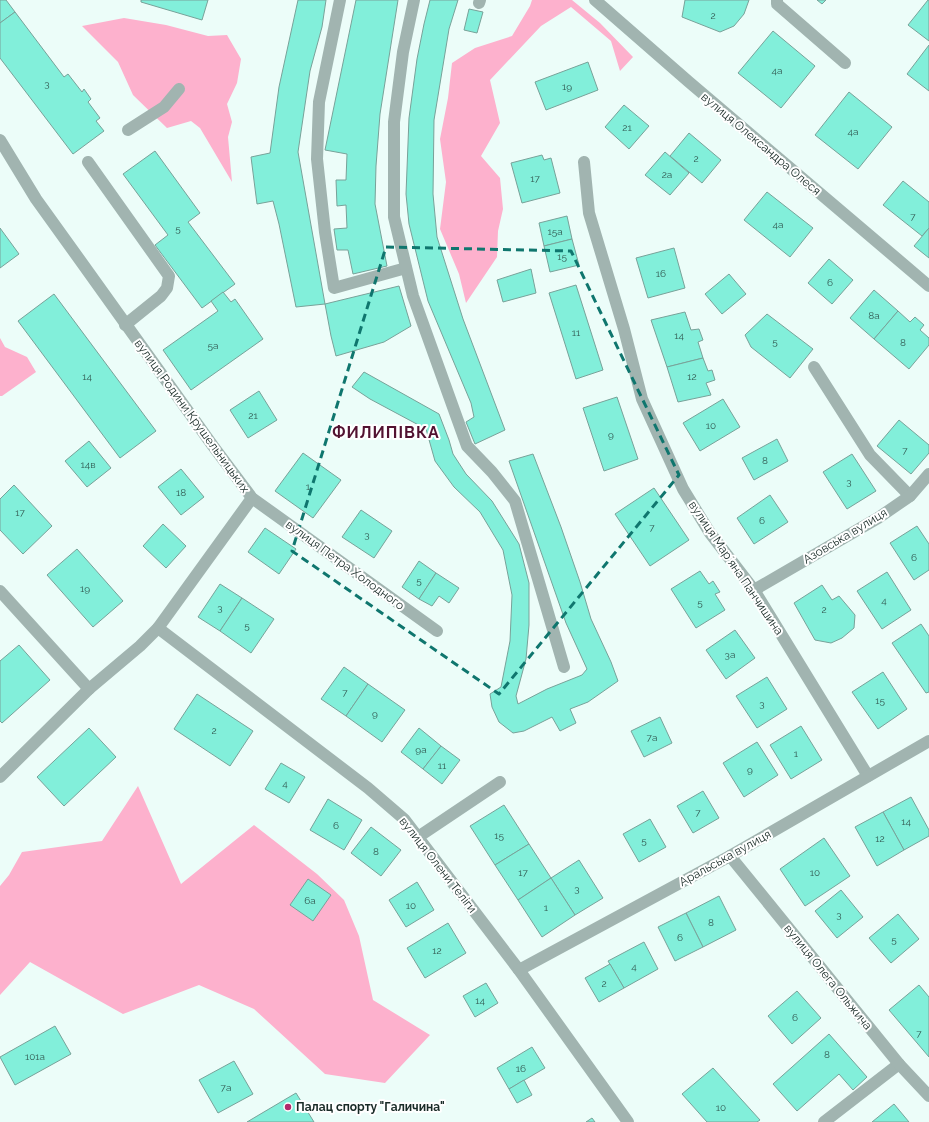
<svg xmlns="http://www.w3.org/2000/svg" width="929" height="1122" viewBox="0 0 929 1122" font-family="Raleway,sans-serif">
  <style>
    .green { fill: #fdb1cd }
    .building { fill: #82efda; stroke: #78a299 }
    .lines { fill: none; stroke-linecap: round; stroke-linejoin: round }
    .lane { stroke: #a1b4b0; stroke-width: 12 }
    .street { stroke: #a1b4b0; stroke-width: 12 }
    .marked { fill: none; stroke: #0f766e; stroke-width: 3; stroke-dasharray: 8 5; stroke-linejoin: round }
    .poi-dot { fill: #b0286c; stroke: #fff; stroke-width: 1.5 }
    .labels { text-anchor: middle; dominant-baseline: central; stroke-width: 4; stroke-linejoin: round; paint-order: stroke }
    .number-label { font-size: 10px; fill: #335c54 }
    .street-label { font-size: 12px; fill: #192b27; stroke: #fff }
    .poi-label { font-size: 12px; font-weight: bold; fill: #192b27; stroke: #fff; text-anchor: start }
    .district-label { font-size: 16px; font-weight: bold; letter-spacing: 1px; fill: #521231; stroke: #fff }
  </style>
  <rect width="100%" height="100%" fill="#ecfdf9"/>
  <g class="green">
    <path d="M532 0H572L600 23 633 57 620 71 611 41 571 7 541 26 490 80 500 123 481 156 500 178 503 209 498 231 497 257 466 303 459 274 440 229 446 182 440 139 448 98 452 63 475 48 512 36 530 6Z"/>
    <path d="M124 18 166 25 208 36 227 35 241 59 237 83 227 104 232 122 228 137 232 182 200 128 191 121 167 128 133 95 118 62 82 26Z"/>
    <path d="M0 338 5 347 27 357 36 372 2 396H0Z"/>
    <path d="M138 786 181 884 254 825 317 874 344 900 359 936 373 1000 430 1035 385 1083 325 1074 254 1009 199 985 123 1014 30 962 0 995V886L9 875 22 852 102 841Z"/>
  </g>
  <g class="building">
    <path d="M0 0H6L15 12 0 23Z"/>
    <path d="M141 0H208L202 20 141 2Z"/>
    <path d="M298 0H326L322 27 310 71 298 152 325 304 296 307 279 224 273 201 257 204 251 157 270 153 279 87Z"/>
    <path d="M356 0H398L380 114 376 166 375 204 387 266 353 274 348 250H337L334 229 347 228 346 205 337 206 336 180H346L347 154 325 150Z"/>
    <path d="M430 0H458L449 29 434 120 433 194 437 237 463 319 505 430 475 444 466 422 474 417 471 403 428 301 409 224 406 194 409 118 417 59 424 24Z"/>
    <path d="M685 0H749L744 14 734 26 720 32 682 17Z"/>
    <path d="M817 0H826L822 4Z"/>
    <path d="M928 0H929V41L908 25Z"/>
    <path d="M469 9 483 12 477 33 464 30Z"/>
    <path d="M15 12 64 77 68 74 82 92 84 89 91 99 88 102 100 118 96 121 104 131 73 154 0 58V23Z"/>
    <path d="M773 31 815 66 781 108 738 73Z"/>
    <path d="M929 45V91L907 74Z"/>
    <path d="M588 62 598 90 546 110 535 82Z"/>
    <path d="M849 92 892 127 858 169 815 135Z"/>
    <path d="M624 105 649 126 629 149 605 127Z"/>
    <path d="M689 133 721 160 702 183 670 156Z"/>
    <path d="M155 151 200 213 188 222 235 284 202 308 155 245 168 235 123 174Z"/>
    <path d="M665 152 689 173 670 195 645 175Z"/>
    <path d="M542 155 544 160 551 158 560 193 522 203 511 163Z"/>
    <path d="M903 181 929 202V228L922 236 883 205Z"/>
    <path d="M767 192 813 228 790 257 744 220Z"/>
    <path d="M567 216 572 239 544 246 539 223Z"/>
    <path d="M0 228 19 254 0 268Z"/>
    <path d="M929 228V258L914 246Z"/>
    <path d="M572 239 579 265 550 272 544 246Z"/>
    <path d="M674 248 685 288 648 298 636 258Z"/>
    <path d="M829 259 853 280 832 304 808 283Z"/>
    <path d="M531 269 536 293 503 302 497 280Z"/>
    <path d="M729 274 746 294 722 314 705 294Z"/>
    <path d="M576 285 603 370 576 379 549 293Z"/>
    <path d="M399 286 411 326 384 342 336 356 331 336 325 304Z"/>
    <path d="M874 290 898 311 874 339 850 318Z"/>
    <path d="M223 292 231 302 235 299 263 339 191 390 163 350 218 311 211 301Z"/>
    <path d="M54 294 156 431 120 458 18 321Z"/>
    <path d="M898 311 910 322 915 317 924 325 920 330 929 338V345L909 369 874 339Z"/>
    <path d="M685 312 691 330 699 329 703 340 698 342 703 358 667 367 651 320Z"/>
    <path d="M767 314 813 349 790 378 751 347 745 335Z"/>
    <path d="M703 358 708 371 712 370 715 380 706 383 711 395 678 402 667 367Z"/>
    <path d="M364 372 439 414 449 440 453 454 466 474 492 501 519 544 529 583V625L526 659 516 696 518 704 547 689 582 675 587 669 566 623 509 461 533 454 561 527 580 582 591 619 611 662 618 681 588 702 570 709 576 723 560 731 552 717 524 731 513 733 499 722 492 707 490 694 501 687 510 641 512 595 503 550 480 512 454 487 435 461 426 429 370 399 352 387Z"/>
    <path d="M259 391 277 420 248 438 230 410Z"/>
    <path d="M617 397 638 459 604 471 583 408Z"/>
    <path d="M723 399 740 427 700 451 683 423Z"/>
    <path d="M899 420 929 445V453L911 474 877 446Z"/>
    <path d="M777 439 788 461 754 480 742 458Z"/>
    <path d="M89 441 111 468 87 487 65 461Z"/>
    <path d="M303 453 341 480 313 518 275 491Z"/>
    <path d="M852 454 876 491 847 509 823 472Z"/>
    <path d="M181 469 204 497 181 515 158 487Z"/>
    <path d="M14 485 52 526 23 554 0 530V499Z"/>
    <path d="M654 488 689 540 650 566 615 514Z"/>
    <path d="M770 495 788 522 754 544 737 518Z"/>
    <path d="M361 510 392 531 374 558 342 537Z"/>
    <path d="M163 524 186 546 166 568 143 546Z"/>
    <path d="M917 526 929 544V570L914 580 890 543Z"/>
    <path d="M265 528 296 549 279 574 248 552Z"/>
    <path d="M77 549 123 601 93 627 47 575Z"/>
    <path d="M419 561 436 573 419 599 402 587Z"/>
    <path d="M700 571 709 584 713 581 720 592 715 594 725 610 696 628 671 589Z"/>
    <path d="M887 572 911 610 882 629 857 591Z"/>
    <path d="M436 573 459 588 449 603 439 596 432 606 419 599Z"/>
    <path d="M220 584 242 598 220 631 198 617Z"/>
    <path d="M822 585 832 600 839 596 855 615 854 628 842 638 831 643 815 640 794 603Z"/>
    <path d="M242 598 274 619 251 653 220 631Z"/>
    <path d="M921 624 929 636V692L926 693 892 643Z"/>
    <path d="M735 630 755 658 726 679 706 650Z"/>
    <path d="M19 645 50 680 2 723 0 721V661Z"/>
    <path d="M344 667 368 684 346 716 321 699Z"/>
    <path d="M883 672 907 709 878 729 852 692Z"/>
    <path d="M767 677 787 709 757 728 736 696Z"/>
    <path d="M368 684 405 710 382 742 346 716Z"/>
    <path d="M197 694 253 731 230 766 174 729Z"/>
    <path d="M660 717 672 743 644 757 631 731Z"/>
    <path d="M801 726 822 760 791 779 770 745Z"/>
    <path d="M89 728 116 757 64 806 37 777Z"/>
    <path d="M419 728 441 746 423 769 401 752Z"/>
    <path d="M757 742 778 775 744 797 723 763Z"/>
    <path d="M441 746 460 760 442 784 423 769Z"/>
    <path d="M281 763 305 777 289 803 265 789Z"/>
    <path d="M703 791 719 818 693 833 677 806Z"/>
    <path d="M911 797 929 830V836L904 850 883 812Z"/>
    <path d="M328 799 362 820 344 850 310 830Z"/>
    <path d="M504 805 529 844 495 865 470 826Z"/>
    <path d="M883 812 904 850 877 866 855 827Z"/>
    <path d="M650 819 666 847 639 862 623 834Z"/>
    <path d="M371 827 401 850 381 876 351 853Z"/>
    <path d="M824 838 850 876 805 906 780 869Z"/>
    <path d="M529 844 551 878 518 900 495 865Z"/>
    <path d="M579 860 603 898 575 915 551 878Z"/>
    <path d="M551 878 575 915 542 937 518 900Z"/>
    <path d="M308 879 331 895 313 921 290 905Z"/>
    <path d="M417 882 434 910 406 927 389 900Z"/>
    <path d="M841 890 863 917 837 938 815 911Z"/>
    <path d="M719 896 736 930 703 947 686 913Z"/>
    <path d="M686 913 703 947 675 961 658 927Z"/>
    <path d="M898 914 919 939 891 963 869 938Z"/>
    <path d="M448 923 466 953 425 978 407 948Z"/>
    <path d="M644 942 658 969 624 988 608 961Z"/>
    <path d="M610 964 624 988 599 1002 585 978Z"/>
    <path d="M486 983 498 1003 475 1017 463 996Z"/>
    <path d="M919 985 929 997V1057L889 1010Z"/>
    <path d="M797 991 821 1018 792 1044 768 1016Z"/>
    <path d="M55 1026 71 1054 15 1085 0 1057Z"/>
    <path d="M829 1034 867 1077 853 1090 839 1074 797 1111 773 1084Z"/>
    <path d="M532 1047 545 1068 509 1089 497 1068Z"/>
    <path d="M234 1061 253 1094 218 1113 199 1080Z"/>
    <path d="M713 1068 760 1120 757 1122H707L682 1094Z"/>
    <path d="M524 1080 532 1095 517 1103 509 1089Z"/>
    <path d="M296 1093 314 1122H247Z"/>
    <path d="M894 1104 909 1122H872Z"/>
    <path d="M592 1118 595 1122H586Z"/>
  </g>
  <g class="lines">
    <g class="lane">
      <path d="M340 0 319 102 317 159 325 232 334 288 406 268"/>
      <path d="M414 0 403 52 394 122V217L413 296 467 446 492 472 515 501 564 667"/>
      <path d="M777 0V4L845 63"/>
      <path d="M479 3 480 0"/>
      <path d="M128 130 164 107 179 89"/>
      <path d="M88 162 169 276 167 288 161 296 125 325"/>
      <path d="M814 367 870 455 910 496"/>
      <path d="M418 837 500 782"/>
      <path d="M824 1122 899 1064"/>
    </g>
    <g class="street">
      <path d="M595 0 689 82 929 286"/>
      <path d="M0 140 36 199 82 263 213 446 252 498 437 631"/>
      <path d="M584 162 589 213 624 329 642 399 683 489 710 533 754 590 868 776"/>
      <path d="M754 590 878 518 910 496 929 474"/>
      <path d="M0 591 89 689"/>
      <path d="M158 628 368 788 404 819 519 970 628 1122"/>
      <path d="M0 777 89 689 140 646 158 628 252 498"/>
      <path d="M730 856 899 1064 929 1096"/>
      <path d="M519 970 730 856 929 741"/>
    </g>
  </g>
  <path class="marked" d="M386 247 571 251 679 475 499 694 292 551Z"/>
  <circle class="poi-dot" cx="288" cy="1107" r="4"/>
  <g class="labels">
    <g class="number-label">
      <text x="713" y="15">2</text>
      <text x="777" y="70">4а</text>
      <text x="47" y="83">3</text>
      <text x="567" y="86">19</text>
      <text x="627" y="127">21</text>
      <text x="853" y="131">4а</text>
      <text x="696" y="158">2</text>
      <text x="667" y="174">2а</text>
      <text x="535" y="178">17</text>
      <text x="913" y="216">7</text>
      <text x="778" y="224">4а</text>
      <text x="178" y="228">5</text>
      <text x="555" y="231">15а</text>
      <text x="562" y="256">15</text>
      <text x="661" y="273">16</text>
      <text x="830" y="282">6</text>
      <text x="874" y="315">8а</text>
      <text x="576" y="332">11</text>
      <text x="679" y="335">14</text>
      <text x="775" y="341">5</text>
      <text x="903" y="342">8</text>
      <text x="213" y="345">5а</text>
      <text x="87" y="376">14</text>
      <text x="692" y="376">12</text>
      <text x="253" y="415">21</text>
      <text x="711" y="425">10</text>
      <text x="611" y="434">9</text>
      <text x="905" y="450">7</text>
      <text x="765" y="460">8</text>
      <text x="88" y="464">14в</text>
      <text x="849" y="481">3</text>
      <text x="308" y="486">1</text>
      <text x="181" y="492">18</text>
      <text x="20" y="512">17</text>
      <text x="762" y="520">6</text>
      <text x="652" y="527">7</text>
      <text x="367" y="534">3</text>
      <text x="914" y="557">6</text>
      <text x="419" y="580">5</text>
      <text x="85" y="588">19</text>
      <text x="884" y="600">4</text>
      <text x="700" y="602">5</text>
      <text x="220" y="607">3</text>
      <text x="824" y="609">2</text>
      <text x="247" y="625">5</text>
      <text x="730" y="654">3а</text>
      <text x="345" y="692">7</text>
      <text x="880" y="700">15</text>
      <text x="762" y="703">3</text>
      <text x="375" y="713">9</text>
      <text x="214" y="730">2</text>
      <text x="652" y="737">7а</text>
      <text x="421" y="749">9а</text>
      <text x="796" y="753">1</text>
      <text x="442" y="765">11</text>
      <text x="750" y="769">9</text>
      <text x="285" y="783">4</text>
      <text x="698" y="812">7</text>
      <text x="906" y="821">14</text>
      <text x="336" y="825">6</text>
      <text x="499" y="835">15</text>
      <text x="880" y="838">12</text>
      <text x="644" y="840">5</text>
      <text x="376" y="851">8</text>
      <text x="523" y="872">17</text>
      <text x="815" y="872">10</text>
      <text x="577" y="888">3</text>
      <text x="310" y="900">6а</text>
      <text x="411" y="905">10</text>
      <text x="546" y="907">1</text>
      <text x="839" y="914">3</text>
      <text x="711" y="922">8</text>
      <text x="680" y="937">6</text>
      <text x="894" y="939">5</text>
      <text x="437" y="950">12</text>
      <text x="634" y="966">4</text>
      <text x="604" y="983">2</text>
      <text x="480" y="1000">14</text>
      <text x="795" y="1017">6</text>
      <text x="919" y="1033">7</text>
      <text x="827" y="1054">8</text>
      <text x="35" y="1056">101а</text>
      <text x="521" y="1068">16</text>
      <text x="226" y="1087">7а</text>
      <text x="721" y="1107">10</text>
    </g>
    <g class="street-label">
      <text transform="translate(761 144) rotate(40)">вулиця Олександра Олеся</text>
      <text transform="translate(192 416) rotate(54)">вулиця Родини Крушельницьких</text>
      <text transform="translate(845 536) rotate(-31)">Азовська вулиця</text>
      <text transform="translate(345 565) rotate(36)">вулиця Петра Холодного</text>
      <text transform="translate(736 568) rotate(56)">вулиця Марʼяна Панчишина</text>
      <text transform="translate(725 858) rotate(-29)">Аральська вулиця</text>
      <text transform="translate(438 865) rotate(52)">вулиця Олени Теліги</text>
      <text transform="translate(828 977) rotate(51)">вулиця Олега Ольжича</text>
    </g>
    <g class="poi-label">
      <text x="296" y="1107">Палац спорту "Галичина"</text>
    </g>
    <g class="district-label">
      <text x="386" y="432">ФИЛИПІВКА</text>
    </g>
  </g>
</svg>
